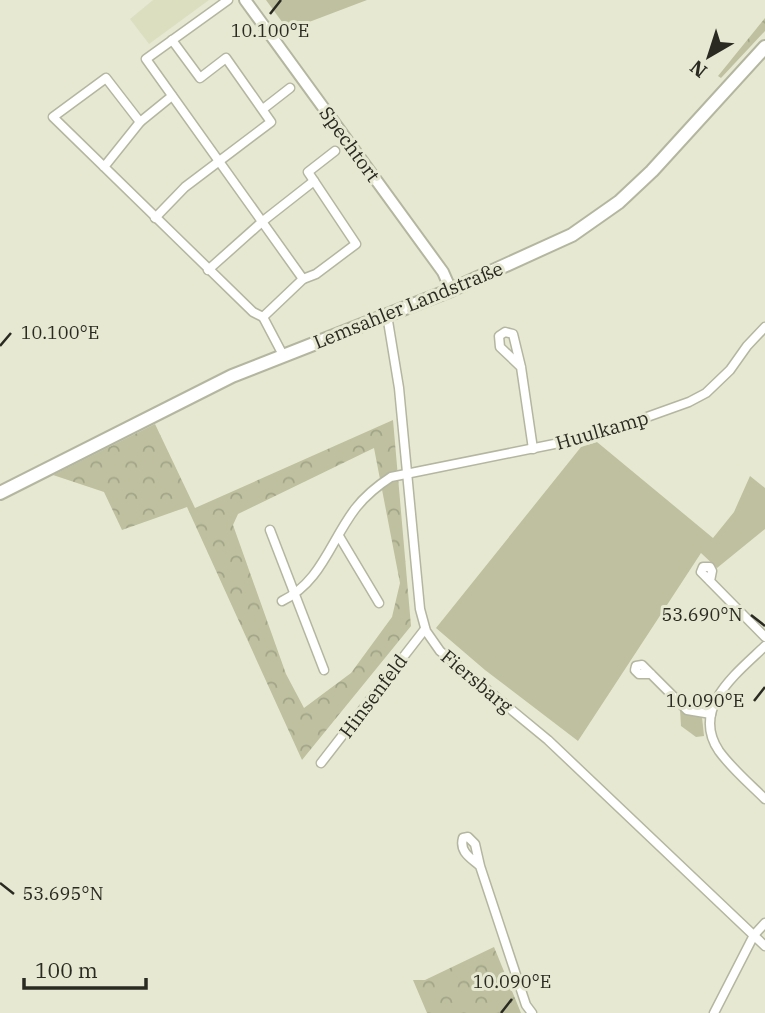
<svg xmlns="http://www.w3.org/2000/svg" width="765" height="1013" viewBox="0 0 765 1013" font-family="'IBM Plex Serif',serif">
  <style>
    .built { fill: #dcdec0 }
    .green { fill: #bec09f }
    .forest { fill: url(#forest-crowns); fill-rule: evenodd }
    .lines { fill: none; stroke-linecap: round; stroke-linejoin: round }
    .minor-casing { stroke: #b5b6a0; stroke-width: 11 }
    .tertiary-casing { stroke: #b5b6a0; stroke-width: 14 }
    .secondary-casing { stroke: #b5b6a0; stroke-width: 16 }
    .minor { stroke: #fff; stroke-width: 8 }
    .tertiary { stroke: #fff; stroke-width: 10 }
    .secondary { stroke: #fff; stroke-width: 12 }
    .ticks { fill: none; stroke: #2a2a22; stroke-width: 2.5 }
    .labels { text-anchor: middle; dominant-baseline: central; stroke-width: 6; stroke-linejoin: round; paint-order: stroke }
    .street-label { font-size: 19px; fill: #2a2a22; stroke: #e7e8d1 }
    .ticks-label { font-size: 18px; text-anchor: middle; fill: #2a2a22; stroke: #e7e8d1; stroke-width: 6; stroke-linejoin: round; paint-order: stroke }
  </style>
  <defs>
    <pattern id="forest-crowns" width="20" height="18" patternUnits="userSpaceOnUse" patternTransform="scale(1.75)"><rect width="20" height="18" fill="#bec09f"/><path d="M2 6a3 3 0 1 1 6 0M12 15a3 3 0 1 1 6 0" fill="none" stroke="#a3a589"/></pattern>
  </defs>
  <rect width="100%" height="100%" fill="#e7e8d1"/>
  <path class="built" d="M153 0H209L149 44 130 19Z"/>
  <g class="green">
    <path d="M266 0H367L288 30Z"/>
    <path d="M597 442 713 538 734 512 750 476 765 488V529L717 568 701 553 578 741 485 670 436 628 581 447Z"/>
    <path d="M680 709 702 717 704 736 696 737 681 726Z"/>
  </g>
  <g class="forest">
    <path d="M765 18V31L721 78 718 76Z"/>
    <path d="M393 420 411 626 302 760 187 507 122 530 104 492 53 475 155 424 195 508ZM374 448 400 583 392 617 351 673 304 708 286 674 233 525 238 514Z"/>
    <path d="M494 947 521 1013H427L413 980H425Z"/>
  </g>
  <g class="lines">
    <g class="minor-casing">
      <g id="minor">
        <path d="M228 0 146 59 303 279 263 317 283 355"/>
        <path d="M263 109 290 88"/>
        <path d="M140 122 172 96"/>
        <path d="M104 167 140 122 106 78 53 117 253 312 263 317"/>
        <path d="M314 181 308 172 335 151"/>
        <path d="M155 218 185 187 271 122 226 58 200 78 172 40"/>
        <path d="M208 270 263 221 314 181 356 244 316 274 303 279"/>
        <path d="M387 315 399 388 420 609 426 631 440 651 548 740 765 946"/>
        <path d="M521 367 500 347 499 336 505 332 513 334 521 367 533 449"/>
        <path d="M270 530 324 670"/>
        <path d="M339 536 379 603"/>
        <path d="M710 581 712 571 710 567H703L701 572 765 637"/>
        <path d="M282 601C321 582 330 542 355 509 365 496 377 486 391 477L594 436 689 402 706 393 730 370 747 346 765 327"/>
        <path d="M765 646C737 673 690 708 719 751 732 769 750 784 765 799"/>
        <path d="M651 674H639L635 670 636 666 642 665 687 710 711 714"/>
        <path d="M321 763 425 629"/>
        <path d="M480 866C471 858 459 852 463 838L468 837 475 844 480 866 526 1005 532 1013"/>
        <path d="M714 1013 754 935 765 923"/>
      </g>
    </g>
    <g class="tertiary-casing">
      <path id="tertiary" d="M245 0 443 272 451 290"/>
    </g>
    <g class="secondary-casing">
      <path id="secondary" d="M0 493 232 376 451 290 572 235 619 202 652 171 765 47"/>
    </g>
    <use href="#minor" class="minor"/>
    <use href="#tertiary" class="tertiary"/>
    <use href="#secondary" class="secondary"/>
  </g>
  <path class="ticks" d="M270 14 281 0M0 346 11 333M751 615 765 626M754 701 765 687M0 883 14 894M501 1013 512 999"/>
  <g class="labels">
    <g class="street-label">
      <text transform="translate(350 144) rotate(54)">Spechtort</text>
      <text transform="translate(408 305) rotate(-22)">Lemsahler Landstraße</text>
      <text transform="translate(602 430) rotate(-16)">Huulkamp</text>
      <text transform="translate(477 681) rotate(40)">Fiersbarg</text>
      <text transform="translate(373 696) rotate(-53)">Hinsenfeld</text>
    </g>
  </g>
  <g class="ticks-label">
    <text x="270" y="37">10.100°E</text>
    <text x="60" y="339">10.100°E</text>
    <text x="702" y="621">53.690°N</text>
    <text x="705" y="707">10.090°E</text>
    <text x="63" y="900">53.695°N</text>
    <text x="512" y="988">10.090°E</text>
  </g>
  <g transform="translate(709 56) rotate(219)" stroke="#e7e8d1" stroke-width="5" paint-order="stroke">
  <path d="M0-5L12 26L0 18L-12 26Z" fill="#2a2a22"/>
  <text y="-10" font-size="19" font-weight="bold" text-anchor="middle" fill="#2a2a22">N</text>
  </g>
  <path d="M24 978v10h122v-10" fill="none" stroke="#2a2a22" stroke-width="3.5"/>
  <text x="35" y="978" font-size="21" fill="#2a2a22" stroke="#e7e8d1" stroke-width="5" paint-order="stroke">100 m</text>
</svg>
